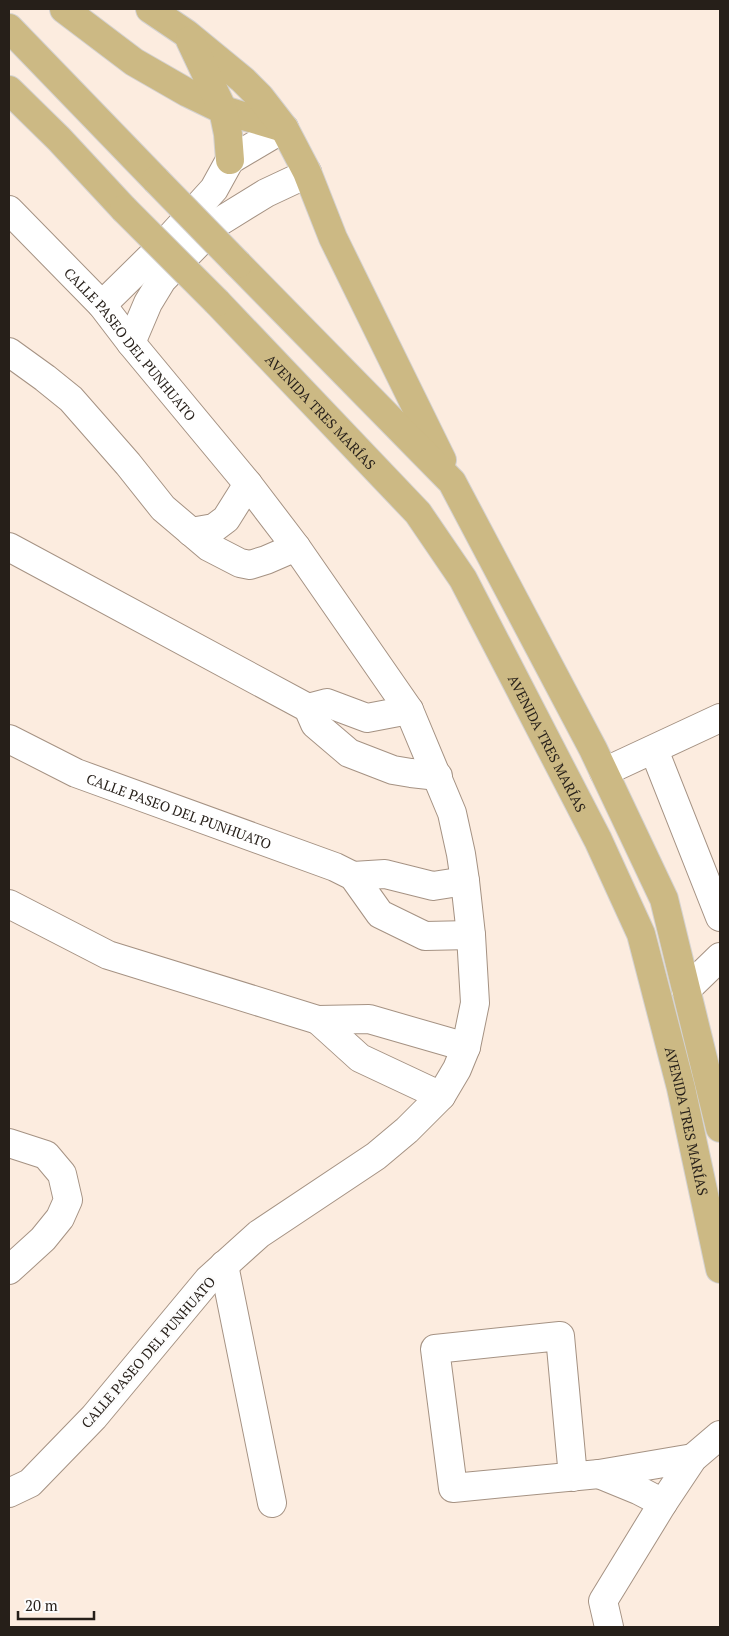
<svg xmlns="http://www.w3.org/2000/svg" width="729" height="1636" viewBox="0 0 729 1636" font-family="'PT Serif',serif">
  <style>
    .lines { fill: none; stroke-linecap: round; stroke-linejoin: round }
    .minor-casing { stroke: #a59283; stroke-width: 30 }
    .major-casing { stroke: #d4d2d1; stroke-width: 30 }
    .minor { stroke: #fff; stroke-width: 28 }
    .major { stroke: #ccb984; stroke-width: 28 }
    .major-bridge-casing { stroke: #d4d2d1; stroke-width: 30; stroke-linecap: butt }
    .major-bridge { stroke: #ccb984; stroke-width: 28 }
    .labels { text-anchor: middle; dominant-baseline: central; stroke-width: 5; stroke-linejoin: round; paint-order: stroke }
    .street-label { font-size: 14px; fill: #261f19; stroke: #fcfcfc }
  </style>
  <rect width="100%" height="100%" fill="#fcecdf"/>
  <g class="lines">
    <g class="minor-casing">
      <g id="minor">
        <path id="s1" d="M9 210 102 305 131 343 248 484 296 547 409 710 452 813 461 854 465 881 471 935 475 1003 466 1047 457 1069 441 1096 407 1130 376 1156 259 1234 208 1280 94 1417 30 1483 9 1493"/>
        <path d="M102 305 165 243 214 189 230 160 284 128"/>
        <path d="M131 343 148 303 162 280 219 222 266 193 298 178 307 172"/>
        <path d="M9 352 45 378 71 399 128 464 163 508 209 547 240 563 250 565 266 560 296 547"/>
        <path d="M191 532 214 528 226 519 248 484"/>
        <path d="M9 547 308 708 315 724 349 753 393 770 411 773 438 776"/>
        <path d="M308 708 327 703 367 718 409 710"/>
        <path id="s2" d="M9 739 76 773 335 867 353 876 380 914 425 936 471 935"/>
        <path d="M654 750 720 917"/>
        <path d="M604 772 720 718"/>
        <path d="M353 876 385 874 433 886 465 881"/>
        <path d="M9 904 108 955 318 1020 369 1019 466 1047"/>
        <path d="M686 990 720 957"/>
        <path d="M318 1020 360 1058 441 1096"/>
        <path d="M9 1143 46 1155 62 1174 68 1200 60 1218 43 1239 9 1270"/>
        <path d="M224 1265 272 1503"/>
        <path d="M599 1474 638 1490 663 1503"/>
        <path d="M573 1477 560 1336 435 1349 453 1488 599 1474 693 1458"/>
        <path d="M609 1627 603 1601 663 1503 693 1458 720 1435"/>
      </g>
    </g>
    <g class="major-casing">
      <g id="major">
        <path d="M64 9 134 62 188 93 223 110 284 128"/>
        <path d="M150 9 187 34 243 80 260 97 284 128 307 172 333 238 442 460"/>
        <path d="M9 28 156 180"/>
        <path d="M190 40 223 110 228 134 230 160"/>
        <path d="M9 90 59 139 124 209"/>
        <path d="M238 264 452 482 593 749 664 899 720 1128"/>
        <path id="s3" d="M217 302 418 513 463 579 598 840 641 934 681 1088 720 1269"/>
      </g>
    </g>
    <use href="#minor" class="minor"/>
    <use href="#major" class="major"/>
    <g class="major-bridge-casing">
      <g id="major-bridge">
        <path d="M156 180 238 264"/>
        <path d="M124 209 217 302"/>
      </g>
    </g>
    <use href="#major-bridge" class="major-bridge"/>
  </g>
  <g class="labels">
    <g class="street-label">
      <text stroke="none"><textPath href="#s1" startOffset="181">CALLE PASEO DEL PUNHUATO</textPath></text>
      <text stroke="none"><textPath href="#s3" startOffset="151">AVENIDA TRES MARÍAS</textPath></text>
      <text stroke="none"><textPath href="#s3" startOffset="556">AVENIDA TRES MARÍAS</textPath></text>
      <text stroke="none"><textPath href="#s2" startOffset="185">CALLE PASEO DEL PUNHUATO</textPath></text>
      <text stroke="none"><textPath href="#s3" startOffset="961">AVENIDA TRES MARÍAS</textPath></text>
      <text transform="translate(148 1352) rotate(-49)">CALLE PASEO DEL PUNHUATO</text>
    </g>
  </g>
  <rect width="729" height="1636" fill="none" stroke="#261f19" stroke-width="20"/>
  <path d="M18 1611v8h76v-8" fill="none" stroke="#261f19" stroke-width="2.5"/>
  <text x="25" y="1611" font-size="15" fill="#261f19" stroke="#fcfcfc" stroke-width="4" paint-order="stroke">20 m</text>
</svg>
